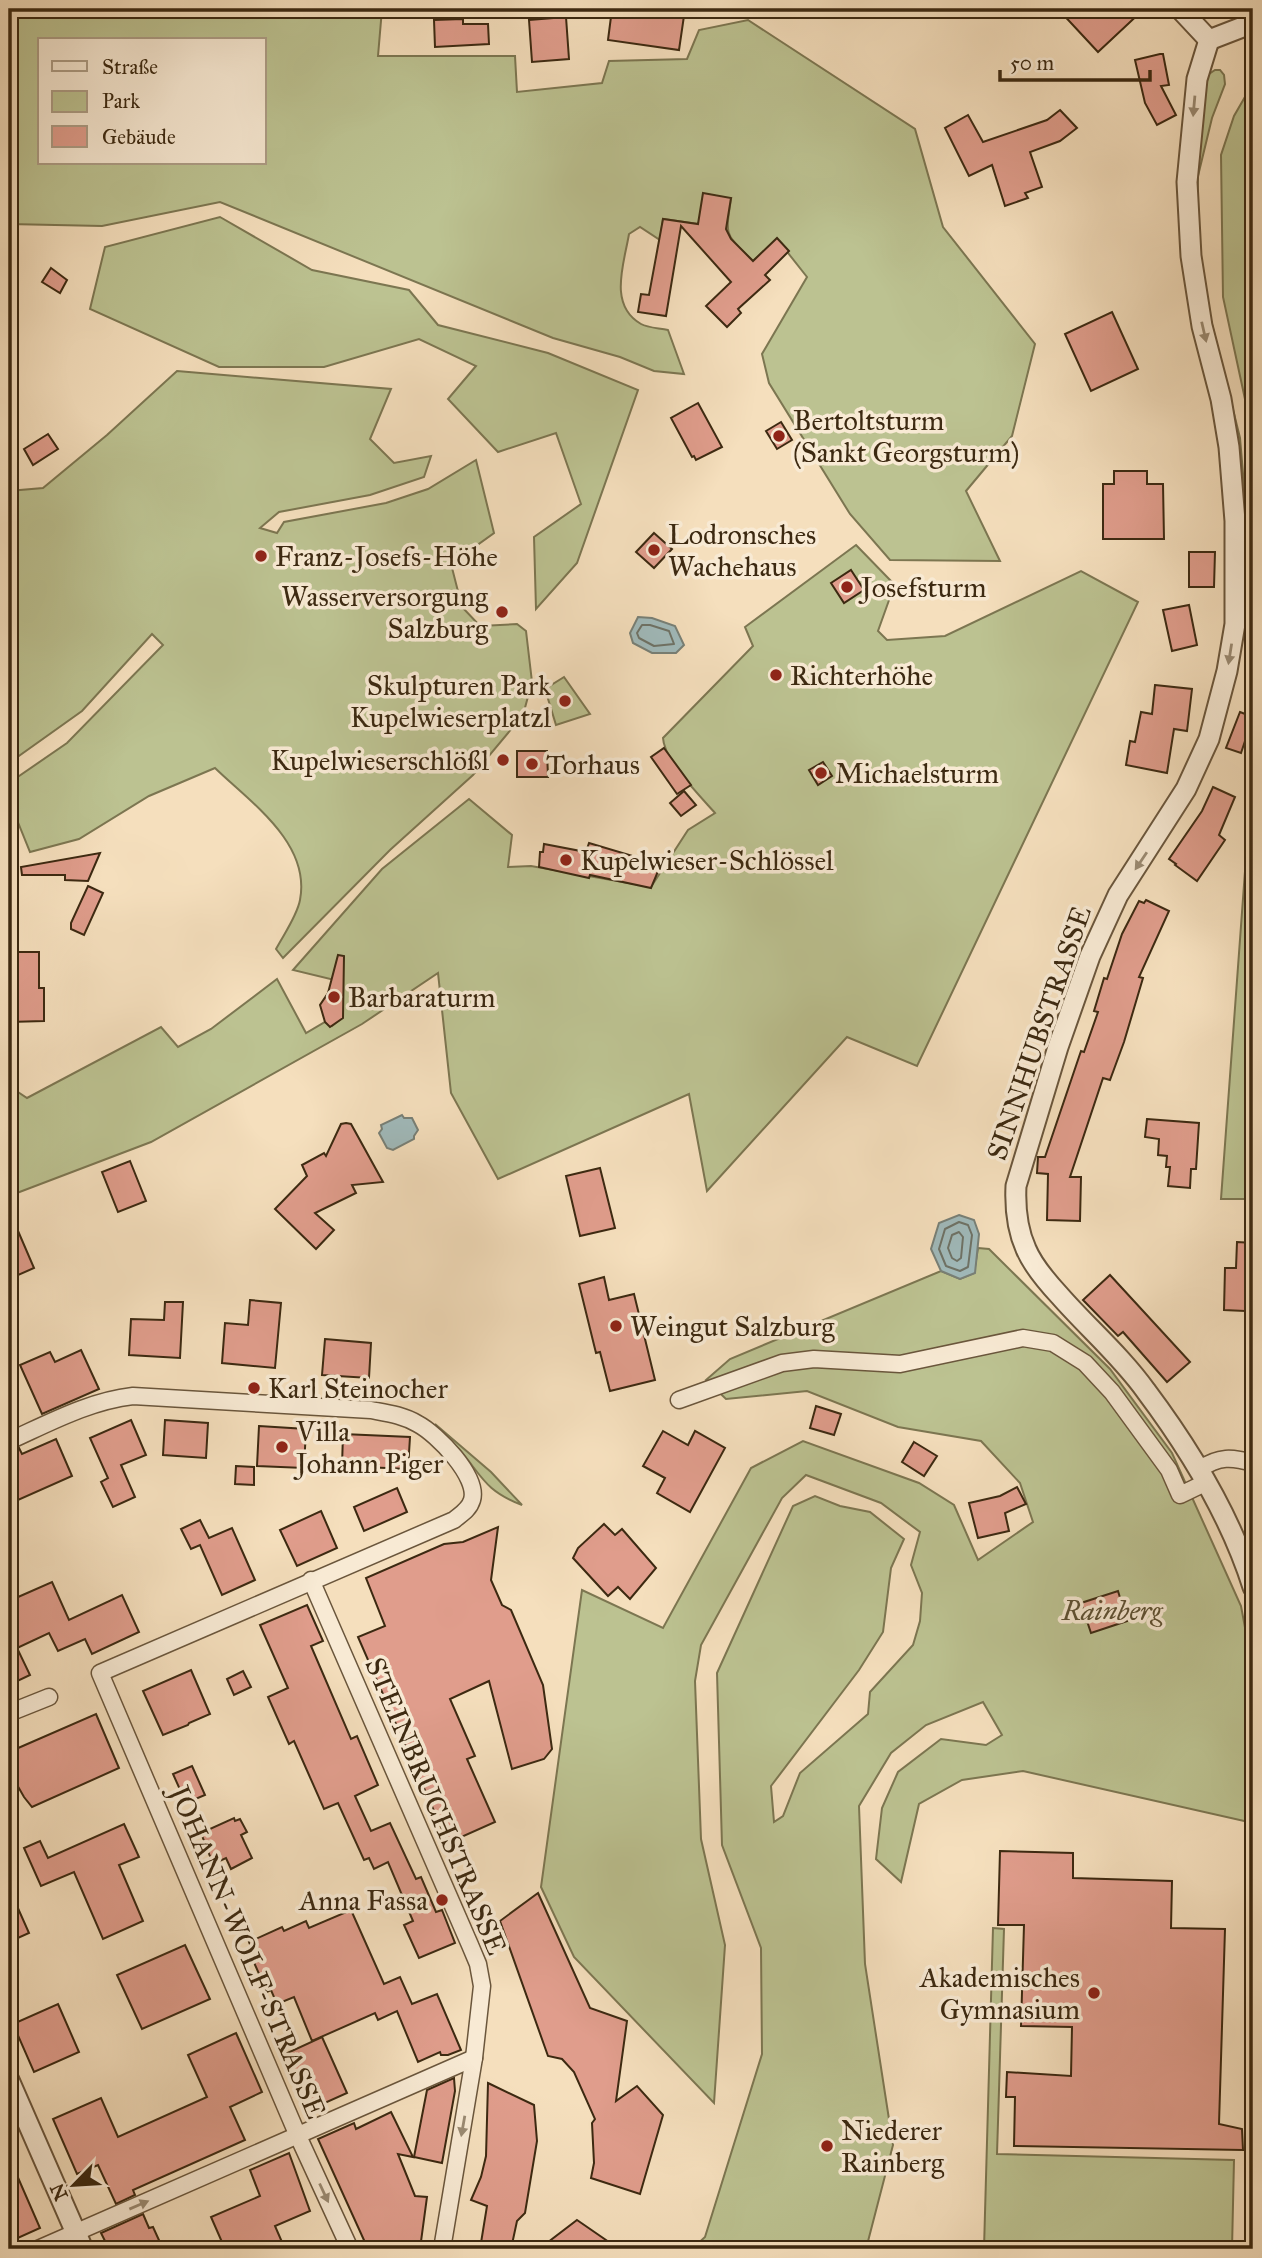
<svg xmlns="http://www.w3.org/2000/svg" width="1262" height="2258" viewBox="0 0 1262 2258" font-family="'IM FELL Great Primer',serif">
  <style>
    .green { fill: #bcc291; stroke: #7c7651; stroke-width: 2; fill-rule: evenodd }
    .water { fill: #a0babb; stroke: #788077; stroke-width: 2 }
    .lines { fill: none; stroke-linecap: round; stroke-linejoin: round }
    .shore { stroke: #6e7266; stroke-width: 2 }
    .building { fill: #e09d8c; stroke: #3c2911; stroke-width: 2 }
    .minor-casing { stroke: #6a563c; stroke-width: 19 }
    .tertiary-casing { stroke: #6a563c; stroke-width: 23 }
    .minor { stroke: #f8ead4; stroke-width: 16 }
    .tertiary { stroke: #f8ead4; stroke-width: 19 }
    .oneway { fill: #9a8a72 }
    .poi-dot { fill: #8f2418; stroke: #f8ead4; stroke-width: 2.5 }
    .labels { text-anchor: middle; dominant-baseline: central; stroke-width: 7; stroke-linejoin: round; paint-order: stroke }
    .poi-label { font-size: 28px; fill: #3c2911; stroke: #f8ead4; text-anchor: start }
    .street-label { font-size: 28px; fill: #3c2911; stroke: #f8ead4 }
    .park-label { font-size: 28px; font-style: italic; fill: #5c4f31; stroke: #f8ead4 }
  </style>
  <rect width="100%" height="100%" fill="#f5dfbd"/>
  <filter id="stains"><feTurbulence type="fractalNoise" baseFrequency=".00286" numOctaves="4"/><feColorMatrix values="0 0 0 0 .2 0 0 0 0 .09 0 0 0 0 .02 0 0 0 .5 -.17"/></filter>
  <radialGradient id="worn" r=".72"><stop offset=".6" stop-color="#630" stop-opacity="0"/><stop offset="1" stop-color="#630" stop-opacity=".3"/></radialGradient>
  <g class="green">
    <path d="M9 9H382L378 56H515L517 92 602 83 609 61 687 59 699 30 748 20 915 129 943 227 1035 344 1012 436 966 491 1000 561 890 560 850 514 769 383 762 354 807 277 777 239 753 261C725 233 725 238 731 199L698 224 663 219 660 240 640 227 629 234C624 264 608 305 641 324 648 328 659 328 668 330L684 374 654 371 620 357 553 338 220 202 102 226 9 224ZM40 40H264V163H40Z"/>
    <path d="M1215 70H1220L1224 75 1225 84 1212 118 1198 176 1197 233 1208 308 1240 438 1245 497 1244 601 1214 350 1191 216 1205 84 1209 74Z"/>
    <path d="M1253 83V461L1251 427 1223 297 1221 155 1234 116Z"/>
    <path d="M220 217 312 270 409 290 438 325 548 353 638 390 577 563 536 609 534 537 581 504 556 433 498 452 448 399 476 366 419 339 324 367H219L90 309 105 247Z"/>
    <path d="M177 371 391 389 370 439 394 463 431 456 424 477 370 495 279 512 260 528 277 533 284 522 386 503 428 489 476 460 494 533 451 564 462 607 480 626 517 624 526 631 532 682 523 715 473 775 390 850 283 958 276 949C284 934 297 916 300 900 311 843 250 802 215 768L149 796 79 839 30 852 9 800V783L67 743 163 645 152 634 82 711 9 763V491L43 488 107 435Z"/>
    <path d="M856 545 892 582 893 589 878 631 887 640 945 636 1081 571 1138 602 917 1066 847 1037 707 1191 689 1094 498 1179 451 1093 438 973 362 1024 151 1142 9 1196V1086L27 1098 161 1027 178 1047 211 1029 277 979 306 1033 325 1022 332 1026 343 1017V982L293 970 382 869 469 799 512 835 508 867 531 866 651 887 688 830 715 813C700 796 664 760 663 738L753 646 745 627Z"/>
    <path d="M564 677 590 714 556 725 545 689Z"/>
    <path d="M1253 761V1199H1221L1253 762Z"/>
    <path d="M978 1248 989 1249 1110 1369 1172 1453 1241 1606 1253 1670V1823L1023 1771 962 1780 919 1804 901 1882 876 1859 882 1808 898 1772 941 1739 986 1745 1002 1735 983 1702 926 1725 891 1753 859 1806 865 1964 893 2145 866 2249H692L705 2237 762 2054 761 1948 722 1845 717 1673 793 1506 815 1496 840 1506 870 1512 904 1539 891 1568 883 1632 859 1670 771 1786 774 1822 783 1816 800 1773 868 1714 870 1692 913 1645 920 1621 922 1593 911 1565 920 1532 881 1503 806 1475 782 1498 701 1645 695 1681 701 1839 725 1945 714 2103 574 1957 541 1887 582 1590 663 1628 751 1468 803 1441 919 1483 954 1505 978 1560 1033 1522 1020 1483 981 1441 898 1427 807 1391 726 1399 706 1380 730 1359 941 1271 960 1279 974 1273Z"/>
    <path d="M435 1424 491 1472 522 1505C485 1491 482 1476 459 1449 451 1441 442 1434 435 1424Z"/>
    <path d="M993 1928 1004 1929 997 2154 1234 2160 1232 2249H984Z"/>
  </g>
  <g class="water">
    <path d="M638 617 652 618 675 626 684 645 676 653H652L633 643 630 633Z"/>
    <path d="M402 1115 404 1118H412L418 1130 414 1136V1139L393 1150 387 1148 379 1133 382 1129 381 1125Z"/>
    <path d="M959 1215 974 1220 979 1234 975 1273 960 1279 941 1271 931 1249 939 1223Z"/>
  </g>
  <g class="lines">
    <g class="shore">
      <path d="M642 625H650L669 631 674 644 654 646 639 638 637 633Z"/>
      <path d="M959 1222 968 1225 972 1235 968 1267 960 1271 946 1266 939 1249 945 1229Z"/>
      <path d="M959 1232 963 1237 961 1258 957 1261 952 1258 948 1248 952 1235Z"/>
    </g>
  </g>
  <g class="building">
    <path d="M612 9H685L679 50 608 40Z"/>
    <path d="M1058 9H1144L1098 52Z"/>
    <path d="M566 17 569 59 532 62 529 20Z"/>
    <path d="M463 19V24H488L489 44 435 47 434 20Z"/>
    <path d="M1160 54H1163L1169 85 1161 86 1176 115 1157 125 1145 103 1135 60Z"/>
    <path d="M1060 110 1077 128 1060 141 1030 152 1042 187 1025 193 1028 198 1005 206 992 165 969 176 945 128 968 115 983 142 1047 120Z"/>
    <path d="M703 193 731 198 726 229 731 239 753 261 777 238 789 251 765 275 770 280 738 309 741 313 727 327 706 306 731 282 681 226 666 316 638 312 641 294 649 295 663 219 698 224Z"/>
    <path d="M51 268 67 280 60 293 42 282Z"/>
    <path d="M1112 312 1138 369 1091 391 1065 334Z"/>
    <path d="M698 403 722 447 696 460 694 456 692 457 671 418Z"/>
    <path d="M781 422 792 440 777 449 766 431Z"/>
    <path d="M48 434 58 449 33 465 24 449Z"/>
    <path d="M1114 471H1147V484H1163L1164 539H1103V484H1114Z"/>
    <path d="M654 533 672 549 654 568 636 552Z"/>
    <path d="M1189 552H1215L1214 587H1189Z"/>
    <path d="M851 570 864 590 844 603 831 583Z"/>
    <path d="M1189 605 1197 645 1172 651 1163 610Z"/>
    <path d="M1155 685 1192 689 1187 731 1174 729 1167 773 1126 765 1130 741 1135 742 1141 712 1152 714Z"/>
    <path d="M1240 712 1253 717 1241 753 1226 748Z"/>
    <path d="M664 748 691 785 677 794 651 757Z"/>
    <path d="M517 751H547L548 777H517Z"/>
    <path d="M823 762 832 776 818 785 809 770Z"/>
    <path d="M1213 787 1235 797 1219 835 1225 840 1197 881 1175 865 1176 864 1169 859 1202 811Z"/>
    <path d="M684 791 696 805 681 816 670 803Z"/>
    <path d="M589 843 643 859 642 861 659 869 651 888 590 875 589 878 539 867 540 852H543L544 844 586 852Z"/>
    <path d="M100 853 88 881 65 880V875H22L21 867Z"/>
    <path d="M88 886 103 893 84 935 71 929V923Z"/>
    <path d="M1146 900 1169 911 1139 977 1143 978 1124 1042 1110 1080 1103 1078 1070 1177H1081L1080 1221 1047 1220 1048 1174 1037 1173 1038 1157H1045L1081 1051 1084 1052 1098 1012 1094 1011 1104 978 1107 979 1122 934 1139 901 1144 903Z"/>
    <path d="M9 952H39V988H44V1021L9 1022Z"/>
    <path d="M338 955 344 956 343 1018 330 1027 325 1022 320 1005 328 993Z"/>
    <path d="M1147 1119 1199 1123 1196 1169H1191L1190 1188 1168 1186 1170 1167H1166L1167 1156 1158 1155 1159 1139 1145 1137Z"/>
    <path d="M346 1123 351 1124 383 1182 352 1185 356 1193 315 1213 334 1230 316 1249 275 1209 307 1176 302 1165 324 1153 326 1156 341 1124Z"/>
    <path d="M130 1161 146 1201 118 1212 102 1172Z"/>
    <path d="M600 1168 615 1228 580 1236 566 1176Z"/>
    <path d="M9 1210 34 1268 9 1279Z"/>
    <path d="M1237 1242 1253 1243V1306L1246 1305 1245 1311 1224 1310 1225 1268H1236Z"/>
    <path d="M1110 1275 1190 1362 1167 1382 1123 1332 1118 1336 1083 1300Z"/>
    <path d="M604 1277 609 1300 634 1294 655 1380 610 1391 600 1352 596 1353 579 1284Z"/>
    <path d="M250 1300 281 1303 275 1368 222 1363 225 1323 248 1325Z"/>
    <path d="M165 1302H183L180 1358 129 1355 131 1319 164 1320Z"/>
    <path d="M325 1339 371 1343 369 1378 322 1375Z"/>
    <path d="M81 1350 99 1389 42 1414 20 1365 50 1352 55 1362Z"/>
    <path d="M816 1406 841 1414 834 1435 810 1428Z"/>
    <path d="M131 1420 146 1455 121 1465 135 1497 113 1507 101 1482 108 1478 90 1438Z"/>
    <path d="M165 1420 208 1423 206 1458 163 1455Z"/>
    <path d="M259 1426 306 1429 304 1468 257 1466Z"/>
    <path d="M663 1431 688 1445 695 1431 725 1448 690 1512 657 1493 665 1478 643 1466Z"/>
    <path d="M343 1434 410 1437 408 1469 342 1466Z"/>
    <path d="M56 1439 72 1476 9 1504V1451L19 1448 22 1454Z"/>
    <path d="M914 1442 937 1456 924 1476 902 1462Z"/>
    <path d="M236 1466 254 1467V1485L235 1484Z"/>
    <path d="M1017 1487 1026 1504 1005 1513 1009 1531 978 1538 969 1503 1000 1496Z"/>
    <path d="M397 1488 407 1512 364 1531 354 1507Z"/>
    <path d="M321 1511 337 1548 297 1566 280 1530Z"/>
    <path d="M200 1520 209 1538 232 1528 255 1580 222 1595 200 1545 191 1549 181 1529Z"/>
    <path d="M604 1524 615 1535 622 1529 656 1568 630 1599 618 1587 608 1596 573 1558 578 1548Z"/>
    <path d="M498 1527 491 1580 502 1605 511 1610 543 1685 552 1749 544 1759 512 1769 489 1681 450 1699 475 1756 467 1759 495 1822 448 1843 358 1637 385 1626 366 1578 444 1544 463 1542Z"/>
    <path d="M52 1582 69 1620 122 1595 139 1632 92 1654 85 1639 58 1651 49 1633 17 1648 30 1675 9 1685V1601Z"/>
    <path d="M1118 1591 1127 1621 1091 1633 1081 1603Z"/>
    <path d="M307 1605 323 1641 311 1646 351 1739 357 1736 378 1785 355 1796 371 1831 390 1823 416 1879 421 1877 436 1912 442 1910 455 1943 419 1958 404 1925 413 1921 388 1862 374 1869 369 1858 364 1860 338 1803 324 1809 294 1741 289 1744 268 1697 288 1688 260 1625Z"/>
    <path d="M191 1670 210 1714 189 1723 188 1725 163 1735 143 1691Z"/>
    <path d="M243 1671 251 1687 234 1695 227 1679Z"/>
    <path d="M96 1714 119 1768 32 1807 24 1797 16 1783 9 1786V1752Z"/>
    <path d="M192 1766 205 1795 186 1803 173 1774Z"/>
    <path d="M234 1818 235 1821 240 1819 247 1832 241 1835 252 1858 231 1869 226 1858 213 1864 201 1833Z"/>
    <path d="M124 1824 139 1857 119 1865 143 1921 103 1939 74 1872 41 1886 24 1848 40 1841 48 1858Z"/>
    <path d="M1000 1851 1073 1853V1878L1172 1881 1171 1928 1225 1929 1219 2124 1242 2129 1243 2150 1014 2146 1015 2097H1006L1007 2072 1071 2076 1072 2027 1021 2026 1024 1925H998Z"/>
    <path d="M9 1888 29 1933 9 1942Z"/>
    <path d="M538 1893 590 2008 627 2021 616 2101 637 2086 663 2115 640 2194 591 2178 594 2163 592 2123 595 2119 574 2072 562 2059 548 2056 500 1921Z"/>
    <path d="M351 1910 384 1984 400 1977 412 2004 437 1994 461 2050 448 2055H441L440 2052 418 2062 397 2011 378 2020 375 2013 312 2041 294 1997 277 2004 271 1990 267 1992 252 1958 255 1957 249 1942 282 1927 284 1931 306 1921 309 1928Z"/>
    <path d="M185 1945 210 1999 142 2029 117 1975Z"/>
    <path d="M58 2004 79 2052 34 2072 13 2024Z"/>
    <path d="M236 2033 262 2092 230 2107 245 2140 133 2190 135 2195 116 2204 98 2165 77 2174 53 2119 101 2098 118 2137 207 2097 188 2055Z"/>
    <path d="M322 2037 347 2093 307 2111 283 2055Z"/>
    <path d="M454 2078 455 2091 442 2163 414 2157 427 2090Z"/>
    <path d="M488 2083 534 2105 537 2141 525 2213 517 2221 511 2249H480L487 2206 471 2200 481 2177 486 2156Z"/>
    <path d="M391 2112 413 2157 398 2154 415 2196 427 2197 420 2249 395 2246 388 2249H368L318 2139 354 2123 356 2129Z"/>
    <path d="M289 2153 310 2211 275 2226 285 2249H225L211 2217 260 2196 250 2170Z"/>
    <path d="M9 2157 40 2228 9 2242Z"/>
    <path d="M143 2214 149 2228 153 2227 163 2249H109L101 2233Z"/>
    <path d="M577 2220 619 2249H539Z"/>
  </g>
  <g class="lines">
    <g class="minor-casing">
      <g id="minor">
        <path d="M679 1400 782 1363 814 1359 900 1364 1023 1338 1053 1343 1085 1363 1112 1392 1169 1470 1180 1495 1207 1482"/>
        <path d="M9 1441C49 1423 89 1401 133 1396L371 1410C387 1413 403 1415 418 1424 437 1434 479 1477 472 1500 469 1510 461 1514 454 1520L100 1673 298 2136 350 2249"/>
        <path d="M1200 1469C1219 1456 1232 1457 1253 1463"/>
        <path d="M311 1580 470 1945 478 1964 482 1986 474 2058 442 2249"/>
        <path d="M9 1713 49 1697"/>
        <path d="M38 2249 474 2058"/>
      </g>
    </g>
    <g class="tertiary-casing">
      <g id="tertiary">
        <path d="M1180 9 1209 40"/>
        <path d="M1209 40 1197 79 1187 182 1191 256 1202 326 1221 399 1229 447 1235 521V624L1227 671 1209 739 1186 789 1118 895 1090 956 1058 1047 1016 1186C1015 1207 1017 1229 1026 1249 1033 1266 1047 1282 1060 1296 1088 1328 1121 1356 1146 1391 1191 1451 1230 1515 1253 1587"/>
        <path d="M1209 40 1253 23"/>
        <path d="M9 2080 83 2249"/>
      </g>
    </g>
    <use href="#minor" class="minor"/>
    <use href="#tertiary" class="tertiary"/>
  </g>
  <defs><path id="oneway-solid" d="M-6-.8H1V-3.2L6.5 0L1 3.2V.8H-6Z" transform="scale(1.75)"/></defs>
  <g class="oneway">
    <use href="#oneway-solid" transform="translate(1194 106) rotate(95)"/>
    <use href="#oneway-solid" transform="translate(1204 332) rotate(77)"/>
    <use href="#oneway-solid" transform="translate(1230 654) rotate(99)"/>
    <use href="#oneway-solid" transform="translate(1141 861) rotate(124)"/>
    <use href="#oneway-solid" transform="translate(463 2126) rotate(100)"/>
    <use href="#oneway-solid" transform="translate(324 2193) rotate(65)"/>
    <use href="#oneway-solid" transform="translate(139 2205) rotate(-23)"/>
  </g>
  <g class="poi-dot">
    <circle cx="779" cy="436" r="7"/>
    <circle cx="654" cy="550" r="7"/>
    <circle cx="261" cy="556" r="7"/>
    <circle cx="847" cy="587" r="7"/>
    <circle cx="502" cy="612" r="7"/>
    <circle cx="776" cy="675" r="7"/>
    <circle cx="565" cy="701" r="7"/>
    <circle cx="503" cy="760" r="7"/>
    <circle cx="532" cy="764" r="7"/>
    <circle cx="821" cy="773" r="7"/>
    <circle cx="566" cy="860" r="7"/>
    <circle cx="334" cy="997" r="7"/>
    <circle cx="616" cy="1326" r="7"/>
    <circle cx="254" cy="1388" r="7"/>
    <circle cx="282" cy="1447" r="7"/>
    <circle cx="442" cy="1900" r="7"/>
    <circle cx="1094" cy="1993" r="7"/>
    <circle cx="827" cy="2146" r="7"/>
  </g>
  <g class="labels">
    <g class="poi-label">
      <text x="793" y="420">Bertoltsturm<tspan x="793" dy="32">(Sankt Georgsturm)</tspan></text>
      <text x="668" y="534">Lodronsches<tspan x="668" dy="32">Wachehaus</tspan></text>
      <text x="275" y="556">Franz-Josefs-Höhe</text>
      <text x="861" y="587">Josefsturm</text>
      <text x="488" y="596" text-anchor="end">Wasserversorgung<tspan x="488" dy="32">Salzburg</tspan></text>
      <text x="790" y="675">Richterhöhe</text>
      <text x="551" y="685" text-anchor="end">Skulpturen Park<tspan x="551" dy="32">Kupelwieserplatzl</tspan></text>
      <text x="489" y="760" text-anchor="end">Kupelwieserschlößl</text>
      <text x="546" y="764">Torhaus</text>
      <text x="835" y="773">Michaelsturm</text>
      <text x="580" y="860">Kupelwieser-Schlössel</text>
      <text x="348" y="997">Barbaraturm</text>
      <text x="630" y="1326">Weingut Salzburg</text>
      <text x="268" y="1388">Karl Steinocher</text>
      <text x="296" y="1431">Villa<tspan x="296" dy="32">Johann Piger</tspan></text>
      <text x="428" y="1900" text-anchor="end">Anna Fassa</text>
      <text x="1080" y="1977" text-anchor="end">Akademisches<tspan x="1080" dy="32">Gymnasium</tspan></text>
      <text x="841" y="2130">Niederer<tspan x="841" dy="32">Rainberg</tspan></text>
    </g>
    <g class="street-label">
      <text transform="translate(1039 1033) rotate(-71)">SINNHUBSTRASSE</text>
      <text transform="translate(436 1806) rotate(67)">STEINBRUCHSTRASSE</text>
      <text transform="translate(248 1952) rotate(67)">JOHANN-WOLF-STRASSE</text>
    </g>
    <g class="park-label">
      <text x="1112" y="1610">Rainberg</text>
    </g>
  </g>
  <rect width="1262" height="2258" fill="none" stroke="#f5dfbd" stroke-width="35"/>
  <rect x="10" y="10" width="1241" height="2237" fill="none" stroke="#3c2911" stroke-width="3.5"/>
  <rect x="18" y="18" width="1227" height="2223" fill="none" stroke="#3c2911" stroke-width="2"/>
  <rect x="38" y="38" width="228" height="126" fill="#f8ead4" stroke="#ad9d86" stroke-width="2"/>
  <rect x="52" y="61" width="35" height="10" fill="#f8ead4" stroke="#ad9d86" stroke-width="2"/>
  <text x="102" y="74" font-size="21" fill="#3c2911">Straße</text>
  <rect x="52" y="91" width="35" height="21" fill="#bcc291" stroke="#ad9d86" stroke-width="2"/>
  <text x="102" y="108" font-size="21" fill="#3c2911">Park</text>
  <rect x="52" y="126" width="35" height="21" fill="#e09d8c" stroke="#ad9d86" stroke-width="2"/>
  <text x="102" y="144" font-size="21" fill="#3c2911">Gebäude</text>
  <g transform="translate(74 2185) rotate(245)" stroke="#f8ead4" stroke-width="5" paint-order="stroke">
  <path d="M0-5L12 26L0 18L-12 26Z" fill="#3c2911"/>
  <text y="-10" font-size="19" font-weight="bold" text-anchor="middle" fill="#3c2911">N</text>
  </g>
  <path d="M1000 70v10h150v-10" fill="none" stroke="#3c2911" stroke-width="3.5"/>
  <text x="1010" y="70" font-size="21" fill="#3c2911" stroke="#f8ead4" stroke-width="5" paint-order="stroke">50 m</text>
  <rect width="100%" height="100%" filter="url(#stains)"/>
  <rect width="100%" height="100%" fill="url(#worn)"/>
</svg>
